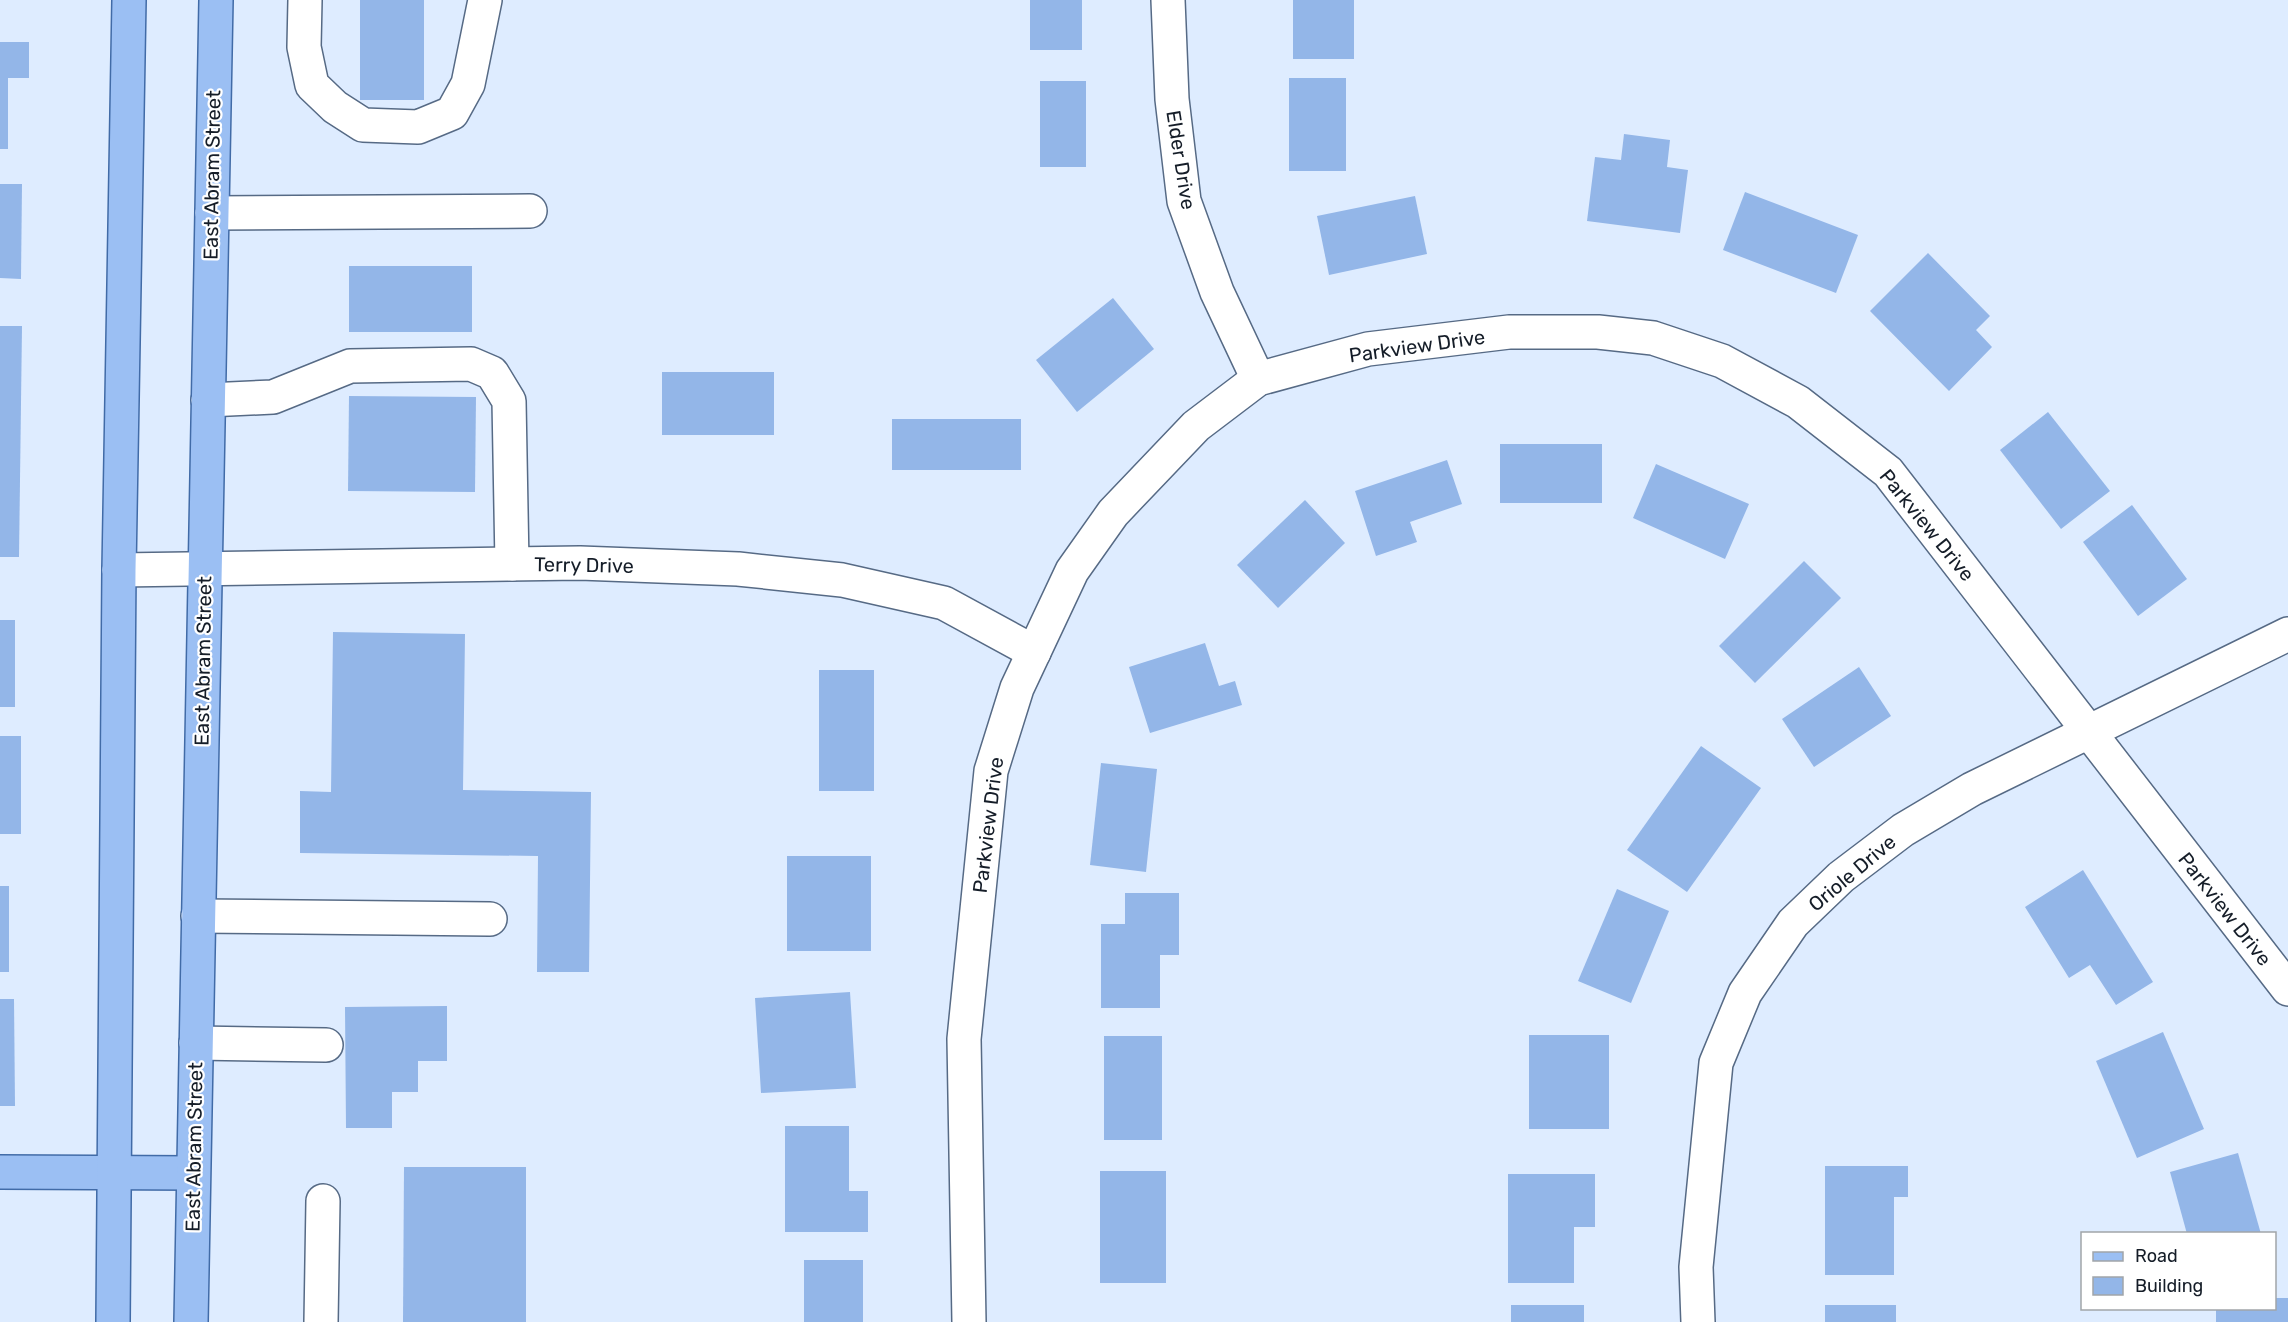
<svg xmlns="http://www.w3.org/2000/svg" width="2288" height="1322" viewBox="0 0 2288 1322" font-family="Rubik,sans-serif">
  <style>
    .building { fill: #93b6e8 }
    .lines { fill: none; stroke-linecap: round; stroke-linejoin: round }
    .minor-casing { stroke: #566a85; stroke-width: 36 }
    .major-casing { stroke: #416ba7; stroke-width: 36 }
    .minor { stroke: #fff; stroke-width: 33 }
    .major { stroke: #9bbff3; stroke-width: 33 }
    .labels { text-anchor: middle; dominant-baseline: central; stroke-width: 4.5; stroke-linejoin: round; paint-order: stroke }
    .street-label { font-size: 20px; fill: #151d28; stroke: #fff }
  </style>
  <rect width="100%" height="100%" fill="#deecff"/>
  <g class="building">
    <rect x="360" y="0" width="64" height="100"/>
    <rect x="1030" y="0" width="52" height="50"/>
    <rect x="1293" y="0" width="61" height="59"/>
    <path d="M0 42H29V78H8V149H0Z"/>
    <rect x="1289" y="78" width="57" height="93"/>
    <rect x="1040" y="81" width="46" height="86"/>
    <path d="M1624 134 1670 140 1667 167 1688 170 1680 233 1587 221 1595 157 1621 160Z"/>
    <path d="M0 184H22L21 279 0 278Z"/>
    <path d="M1745 192 1858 235 1836 293 1723 250Z"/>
    <path d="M1415 196 1427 254 1329 275 1317 216Z"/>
    <path d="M1928 253 1990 316 1976 330 1992 347 1949 391 1870 311Z"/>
    <rect x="349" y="266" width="123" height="66"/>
    <path d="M1113 298 1154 349 1077 412 1036 360Z"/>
    <path d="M0 326H22L19 557H0Z"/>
    <rect x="662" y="372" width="112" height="63"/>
    <path d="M349 396 476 397 475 492 348 491Z"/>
    <path d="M2048 412 2110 491 2061 529 2000 450Z"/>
    <rect x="892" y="419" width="129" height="51"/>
    <rect x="1500" y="444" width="102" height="59"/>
    <path d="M1447 460 1462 504 1410 522 1417 542 1376 556 1355 491Z"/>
    <path d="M1656 464 1749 504 1725 559 1633 518Z"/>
    <path d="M1305 500 1345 543 1278 608 1237 565Z"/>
    <path d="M2132 505 2187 579 2138 616 2083 542Z"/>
    <path d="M1804 561 1841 598 1755 683 1719 646Z"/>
    <rect x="0" y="620" width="15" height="87"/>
    <path d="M333 632 465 634 463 790 591 792 589 972H537L538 856 300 853V791L331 792Z"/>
    <path d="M1205 643 1219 686 1235 681 1242 705 1150 733 1129 667Z"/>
    <path d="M1859 667 1891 716 1814 767 1782 719Z"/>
    <rect x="819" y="670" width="55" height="121"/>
    <rect x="0" y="736" width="21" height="98"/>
    <path d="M1701 746 1761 788 1687 892 1627 850Z"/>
    <path d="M1101 763 1157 769 1146 872 1090 865Z"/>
    <rect x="787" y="856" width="84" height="95"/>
    <path d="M2083 870 2153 982 2116 1005 2090 965 2069 978 2025 907Z"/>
    <rect x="0" y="886" width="9" height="86"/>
    <path d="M1617 889 1669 911 1631 1003 1578 981Z"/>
    <path d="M1125 893H1179V955H1160V1008H1101V924H1125Z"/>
    <path d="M850 992 856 1088 761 1093 755 998Z"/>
    <path d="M0 999H14L15 1106H0Z"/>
    <path d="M447 1006V1061H418V1092H392V1128H346L345 1007Z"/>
    <path d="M2163 1032 2204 1129 2137 1158 2096 1061Z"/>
    <rect x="1529" y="1035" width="80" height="94"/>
    <rect x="1104" y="1036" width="58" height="104"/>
    <path d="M785 1126H849V1191H868V1232H785Z"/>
    <path d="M2238 1153 2261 1234H2187L2170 1172Z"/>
    <path d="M1825 1166H1908V1197H1894V1275H1825Z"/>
    <path d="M404 1167H526V1322H403Z"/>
    <rect x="1100" y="1171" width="66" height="112"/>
    <path d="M1508 1174H1595V1227H1574V1283H1508Z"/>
    <rect x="804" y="1260" width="59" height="62"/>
    <path d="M2274 1298H2288V1322H2216V1308H2274Z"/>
    <rect x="1511" y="1305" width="73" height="17"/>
    <rect x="1825" y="1305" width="71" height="17"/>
  </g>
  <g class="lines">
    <g class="minor-casing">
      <g id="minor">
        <path d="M305 0 304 47 312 85 335 107 363 125 418 127 452 113 468 84 485 0"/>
        <path d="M1168 0 1172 99 1184 201 1217 292 1258 379"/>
        <path d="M212 213 530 211"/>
        <path d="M208 400 273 397 350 366 471 364 492 373 509 401 512 564"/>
        <path d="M119 570 580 563 738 569 842 580 944 603 1034 652"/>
        <path d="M198 916 490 919"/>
        <path d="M196 1043 326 1045"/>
        <path d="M321 1322 323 1201"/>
        <path d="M969 1322 964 1039 991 771 1017 688 1072 571 1113 513 1196 426 1258 379 1368 349 1509 332H1598L1653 338 1722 361 1798 402 1888 472 2288 989"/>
        <path d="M1698 1322 1696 1267 1716 1063 1745 993 1793 923 1841 877 1903 830 1972 789 2288 634"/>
      </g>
    </g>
    <g class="major-casing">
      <g id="major">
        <path d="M0 1172 193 1173"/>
        <path d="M113 1322 119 570 129 0"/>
        <path d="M191 1322 216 0"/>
      </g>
    </g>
    <use href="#minor" class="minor"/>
    <use href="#major" class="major"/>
  </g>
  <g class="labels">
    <g class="street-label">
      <text transform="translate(1181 160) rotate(81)">Elder Drive</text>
      <text transform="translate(212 175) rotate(-89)">East Abram Street</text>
      <text transform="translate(1417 346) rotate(-8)">Parkview Drive</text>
      <text transform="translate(1927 525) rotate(51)">Parkview Drive</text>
      <text transform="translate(584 565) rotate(1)">Terry Drive</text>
      <text transform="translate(203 661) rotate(-89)">East Abram Street</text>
      <text transform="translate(988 825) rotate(-83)">Parkview Drive</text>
      <text transform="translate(1852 873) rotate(-40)">Oriole Drive</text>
      <text transform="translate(2225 909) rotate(52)">Parkview Drive</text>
      <text transform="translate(194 1147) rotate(-89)">East Abram Street</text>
    </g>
  </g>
  <rect x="2081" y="1232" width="195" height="78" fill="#ffffff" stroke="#a1a5a9" stroke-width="1.5"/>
  <rect x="2093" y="1252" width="30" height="9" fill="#9bbff3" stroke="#a1a5a9" stroke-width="1.5"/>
  <text x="2135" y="1262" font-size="18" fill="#151d28">Road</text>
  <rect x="2093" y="1277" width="30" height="18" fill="#93b6e8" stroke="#a1a5a9" stroke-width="1.5"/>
  <text x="2135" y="1292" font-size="18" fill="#151d28">Building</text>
</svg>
